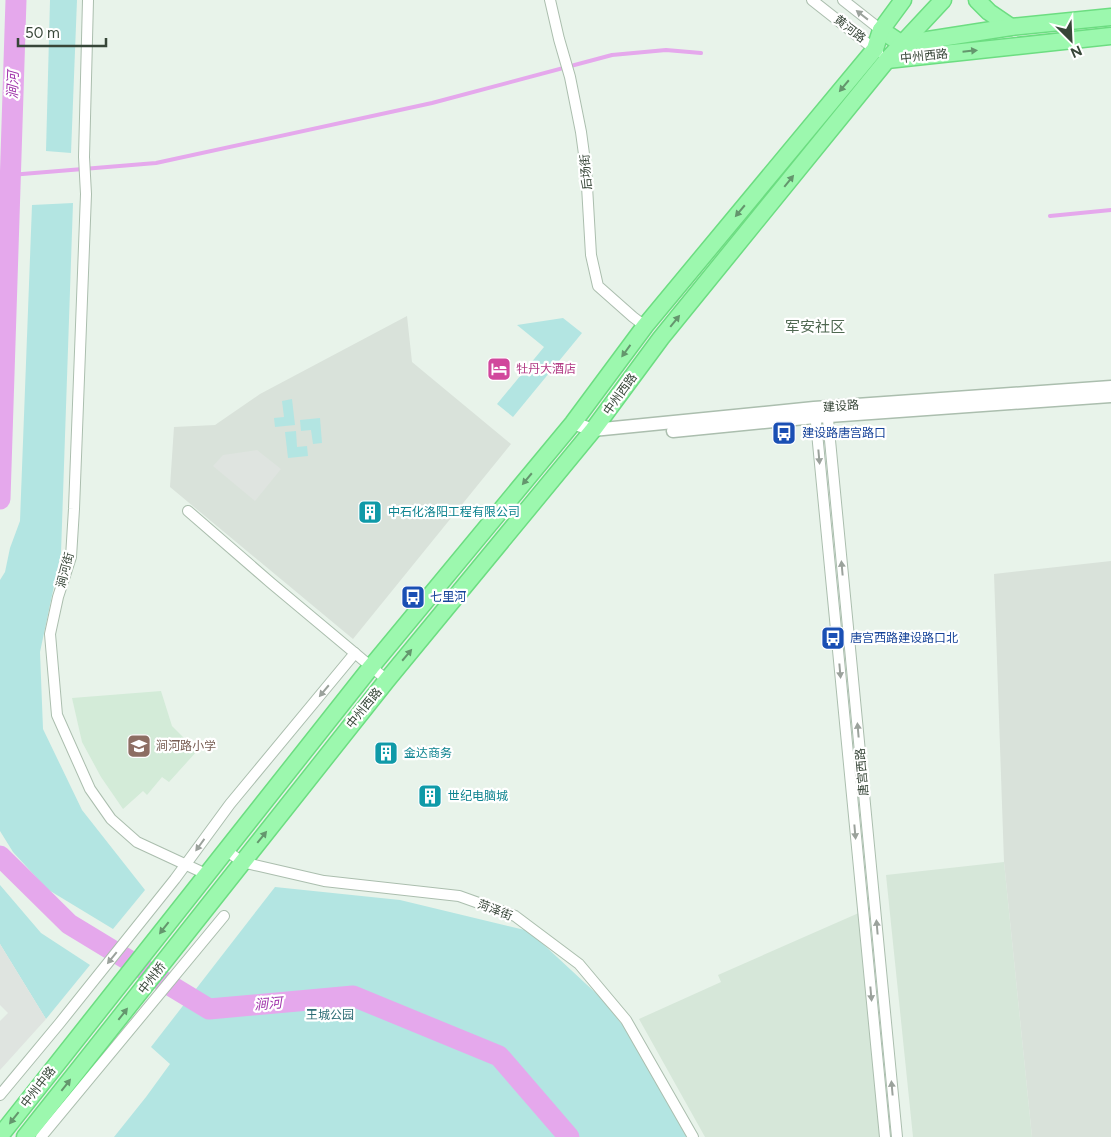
<svg xmlns="http://www.w3.org/2000/svg" width="1111" height="1137" viewBox="0 0 1111 1137" font-family="Figtree,'Noto Sans SC',sans-serif">
  <style>
    .residential { fill: #d6e7d9 }
    .industrial { fill: #d9e2da }
    .education { fill: #d3ebd8 }
    .green { fill: #b3e5e2 }
    .parking { fill: #dfe4e0 }
    .lines { fill: none; stroke-linecap: round; stroke-linejoin: round }
    .stream { stroke: #e5a8ec; stroke-width: 4 }
    .river { stroke: #e5a8ec; stroke-width: 21 }
    .minor-casing { stroke: #abbeae; stroke-width: 12 }
    .tertiary-casing { stroke: #abbeae; stroke-width: 15 }
    .primary-casing { stroke: #6cdd81; stroke-width: 19 }
    .minor { stroke: #fff; stroke-width: 10 }
    .tertiary { stroke: #fff; stroke-width: 12 }
    .primary { stroke: #9cf8ae; stroke-width: 16 }
    .oneway { fill: #9ba29c }
    .oneway2 { fill: #64966d }
    .labels { text-anchor: middle; dominant-baseline: central; stroke-width: 4.5; stroke-linejoin: round; paint-order: stroke }
    .street-label { font-size: 12px; fill: #374638; stroke: #fff }
    .hotel-label { font-size: 12px; fill: #b23c85; stroke: #fff; text-anchor: start }
    .transit-label { font-size: 12px; fill: #164399; stroke: #fff; text-anchor: start }
    .culture-label { font-size: 12px; fill: #0d838f; stroke: #fff; text-anchor: start }
    .education-label { font-size: 12px; fill: #785e54; stroke: #fff; text-anchor: start }
    .park-label { font-size: 12px; fill: #2d6d75; stroke: #fff }
    .water-label { font-size: 14px; font-style: italic; fill: #a136ac; stroke: #fff }
    .quarter-label { font-size: 15px; fill: #4f6851; stroke: #fff }
  </style>
  <rect width="100%" height="100%" fill="#e8f3ea"/>
  <g class="residential">
    <path d="M1004 862 1032 1137H913L886 875Z"/>
    <path d="M861 912 893 1137H705L639 1019 721 982 718 975Z"/>
  </g>
  <g class="industrial">
    <path d="M407 316 412 362 511 444 353 639 170 487 174 427 215 425 260 394Z"/>
    <path d="M1111 561V1137H1032L1004 862 994 574Z"/>
  </g>
  <path class="education" d="M161 691 172 726 197 751 169 782 162 777 147 795 143 791 123 809 101 777 82 742 72 698Z"/>
  <g class="green">
    <path d="M50 0H77L71 153 46 151Z"/>
    <path d="M73 203 61 553 40 652 43 729 82 810 145 890 113 929 47 889 13 852 0 831V580L5 572 10 548 20 521 32 205Z"/>
    <path d="M563 318 582 333 513 417 497 404 544 347 517 325Z"/>
    <path d="M292 399 295 425 275 427 274 418 284 417 282 401Z"/>
    <path d="M320 418 322 443 313 444 311 430 301 431 300 420Z"/>
    <path d="M296 431 297 447 307 446 308 456 288 458 285 432Z"/>
    <path d="M0 885 41 933 90 965 46 1019 0 944Z"/>
    <path d="M275 887 400 900 529 931 599 996 646 1054 692 1137H114L146 1097 170 1064 151 1047Z"/>
  </g>
  <g class="parking">
    <path d="M257 450 281 469 255 501 213 466 223 455Z"/>
    <path d="M0 944 46 1019 0 1070V1021L8 1013 0 1005Z"/>
  </g>
  <g class="lines">
    <g class="stream">
      <path d="M10 175 156 163 432 103 612 55 666 50 701 53"/>
      <path d="M1050 216 1111 210"/>
    </g>
    <g class="river">
      <path d="M0 499 16 0"/>
      <path d="M0 856 69 924 209 1009 353 996 499 1056 569 1137"/>
    </g>
    <g class="minor-casing">
      <g id="minor">
        <path d="M88 0 84 157 86 194 74 509 71 557 58 597 50 634 57 715 90 789 111 819 137 842 206 874"/>
        <path d="M550 0 559 39 570 77 581 132 586 169 591 255 598 286 633 317 645 326"/>
        <path d="M812 0 878 52"/>
        <path d="M843 0 881 30"/>
        <path d="M827 409 897 1137"/>
        <path d="M815 412 885 1137"/>
        <path d="M188 511 271 583 387 680"/>
        <path d="M226 850 242 862 259 866 324 881 459 896 515 916 579 964 626 1020 693 1137"/>
        <path d="M0 1095 59 1024 175 879 230 804 355 653"/>
        <path d="M41 1137 224 916"/>
      </g>
    </g>
    <g class="tertiary-casing">
      <g id="tertiary">
        <path d="M573 423 593 430 814 408 1111 387"/>
        <path d="M673 431 815 417 1111 396"/>
      </g>
    </g>
    <g class="primary-casing">
      <g id="primary">
        <path d="M977 0 989 12 1011 27"/>
        <path d="M881 30 902 44 1011 27 1111 17"/>
        <path d="M887 60 1111 36"/>
        <path d="M0 1136 371 667 573 423 645 326 875 49 881 30 903 0"/>
        <path d="M25 1137 387 680 593 430 661 338 887 60 943 0"/>
      </g>
    </g>
    <use href="#minor" class="minor"/>
    <use href="#tertiary" class="tertiary"/>
    <use href="#primary" class="primary"/>
  </g>
  <defs><path id="oneway-solid" d="M-6-.8H1V-3.2L6.5 0L1 3.2V.8H-6Z" transform="scale(1.25)"/></defs>
  <g class="oneway">
    <use href="#oneway-solid" transform="translate(862 15) rotate(-142)"/>
    <use href="#oneway-solid" transform="translate(819 457) rotate(85)"/>
    <use href="#oneway-solid" transform="translate(842 568) rotate(-95)"/>
    <use href="#oneway-solid" transform="translate(840 671) rotate(85)"/>
    <use href="#oneway-solid" transform="translate(324 691) rotate(130)"/>
    <use href="#oneway-solid" transform="translate(858 730) rotate(-95)"/>
    <use href="#oneway-solid" transform="translate(855 832) rotate(85)"/>
    <use href="#oneway-solid" transform="translate(200 845) rotate(126)"/>
    <use href="#oneway-solid" transform="translate(877 927) rotate(-95)"/>
    <use href="#oneway-solid" transform="translate(112 958) rotate(129)"/>
    <use href="#oneway-solid" transform="translate(871 994) rotate(85)"/>
    <use href="#oneway-solid" transform="translate(892 1088) rotate(-95)"/>
  </g>
  <g class="oneway2">
    <use href="#oneway-solid" transform="translate(970 51) rotate(-6)"/>
    <use href="#oneway-solid" transform="translate(844 86) rotate(130)"/>
    <use href="#oneway-solid" transform="translate(789 181) rotate(-51)"/>
    <use href="#oneway-solid" transform="translate(740 211) rotate(130)"/>
    <use href="#oneway-solid" transform="translate(675 321) rotate(-51)"/>
    <use href="#oneway-solid" transform="translate(626 351) rotate(126)"/>
    <use href="#oneway-solid" transform="translate(527 479) rotate(130)"/>
    <use href="#oneway-solid" transform="translate(407 655) rotate(-50)"/>
    <use href="#oneway-solid" transform="translate(262 837) rotate(-51)"/>
    <use href="#oneway-solid" transform="translate(164 928) rotate(128)"/>
    <use href="#oneway-solid" transform="translate(123 1014) rotate(-52)"/>
    <use href="#oneway-solid" transform="translate(66 1085) rotate(-52)"/>
    <use href="#oneway-solid" transform="translate(14 1118) rotate(128)"/>
  </g>
  <defs>
    <g id="hotel-square" transform="scale(1.25)"><rect x="-9" y="-9" width="18" height="18" rx="4" fill="#d1479c" stroke="#fff"/><path d="M-6-4.5h1.5V1H6V5H4.5V3h-9V5H-6ZM-4 0a1.8 1.8 0 1 1 3.6 0ZM.5 0V-2.5h3Q6-2.5 6 0Z" fill="#fff"/></g>
    <g id="bus-square" transform="scale(1.25)"><rect x="-9" y="-9" width="18" height="18" rx="4" fill="#1a4fb4" stroke="#fff"/><path d="M-5-6H5V4H4V6H2V4H-2V6H-4V4H-5ZM-3.5-4V0h7V-4ZM-3.5 1.2v1.5H-2V1.2ZM2 1.2v1.5H3.5V1.2Z" fill="#fff"/></g>
    <g id="building-square" transform="scale(1.25)"><rect x="-9" y="-9" width="18" height="18" rx="4" fill="#0f9aa8" stroke="#fff"/><path d="M-4-6H4V6H1V3H-1V6H-4ZM-2.5-4.3h1.7v1.8h-1.7ZM.8-4.3h1.7v1.8H.8ZM-2.5-1h1.7V.8h-1.7ZM.8-1h1.7V.8H.8Z" fill="#fff"/></g>
    <g id="school-square" transform="scale(1.25)"><rect x="-9" y="-9" width="18" height="18" rx="4" fill="#8d6e63" stroke="#fff"/><path d="M0-5L7-2L0 1L-7-2ZM-4 1L0 2.5L4 1V4Q0 6-4 4Z" fill="#fff"/></g>
  </defs>
  <g fill-rule="evenodd">
    <use href="#hotel-square" x="499" y="369"/>
    <use href="#bus-square" x="784" y="433"/>
    <use href="#building-square" x="370" y="512"/>
    <use href="#bus-square" x="413" y="597"/>
    <use href="#bus-square" x="833" y="638"/>
    <use href="#school-square" x="139" y="746"/>
    <use href="#building-square" x="386" y="753"/>
    <use href="#building-square" x="430" y="796"/>
  </g>
  <g class="labels">
    <g class="street-label">
      <text transform="translate(850 29) rotate(38)">黄河路</text>
      <text transform="translate(924 56) rotate(-6)">中州西路</text>
      <text transform="translate(586 172) rotate(-95)">后场街</text>
      <text transform="translate(620 394) rotate(-54)">中州西路</text>
      <text transform="translate(841 406) rotate(-4)">建设路</text>
      <text transform="translate(65 570) rotate(-75)">涧河街</text>
      <text transform="translate(364 708) rotate(-51)">中州西路</text>
      <text transform="translate(862 772) rotate(-95)">唐宫西路</text>
      <text transform="translate(495 910) rotate(21)">菏泽街</text>
      <text transform="translate(152 978) rotate(-52)">中州桥</text>
      <text transform="translate(38 1087) rotate(-52)">中州中路</text>
    </g>
    <g class="hotel-label">
      <text x="516" y="369">牡丹大酒店</text>
    </g>
    <g class="transit-label">
      <text x="802" y="433">建设路唐宫路口</text>
      <text x="430" y="597">七里河</text>
      <text x="850" y="638">唐宫西路建设路口北</text>
    </g>
    <g class="culture-label">
      <text x="388" y="512">中石化洛阳工程有限公司</text>
      <text x="404" y="753">金达商务</text>
      <text x="448" y="796">世纪电脑城</text>
    </g>
    <g class="education-label">
      <text x="156" y="746">涧河路小学</text>
    </g>
    <g class="park-label">
      <text x="330" y="1015">王城公园</text>
    </g>
    <g class="water-label">
      <text transform="translate(13 85) rotate(-88)">涧河</text>
      <text transform="translate(268 1004) rotate(-5)">涧河</text>
    </g>
    <g class="quarter-label">
      <text x="815" y="327">军安社区</text>
    </g>
  </g>
  <g transform="translate(1071 40) rotate(156)" stroke="#ffffff" stroke-width="4" paint-order="stroke">
  <path d="M0-4L9 19L0 12L-9 19Z" fill="#374638"/>
  <text y="-8" font-size="14" font-weight="bold" text-anchor="middle" fill="#374638">N</text>
  </g>
  <path d="M18 38v8h88v-8" fill="none" stroke="#374638" stroke-width="2.5"/>
  <text x="25" y="38" font-size="15" fill="#374638" stroke="#ffffff" stroke-width="4" paint-order="stroke">50 m</text>
</svg>
